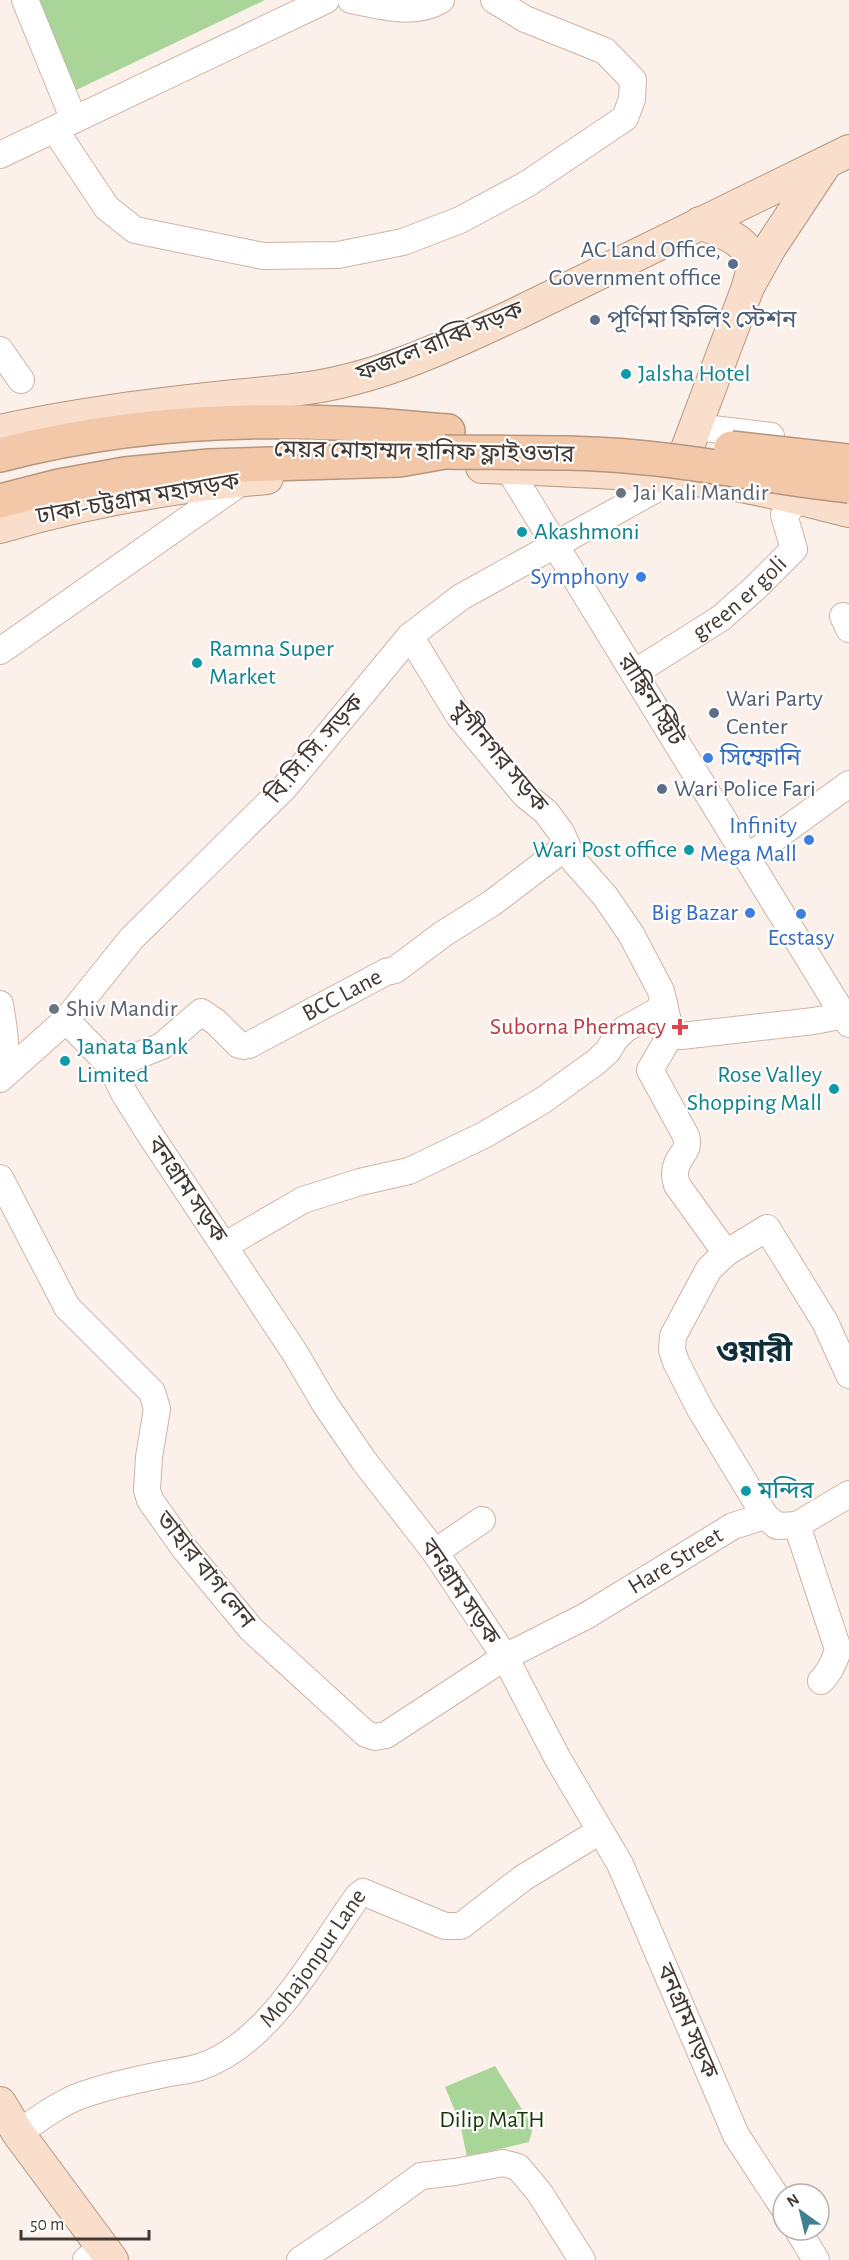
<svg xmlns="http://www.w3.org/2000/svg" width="849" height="2260" viewBox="0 0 849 2260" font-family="'Alegreya Sans','Noto Sans Bengali',sans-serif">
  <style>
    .green { fill: #a9d598 }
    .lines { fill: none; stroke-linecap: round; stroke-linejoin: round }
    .minor-casing { stroke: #ceb4a4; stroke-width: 28 }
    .major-casing { stroke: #b5967f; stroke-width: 34 }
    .highway-casing { stroke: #b5967f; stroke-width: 36 }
    .minor { stroke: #fff; stroke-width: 26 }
    .major { stroke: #f8decb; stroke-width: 32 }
    .highway { stroke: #f3c8a9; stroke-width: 33 }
    .highway-bridge-casing { stroke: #b5967f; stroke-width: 36; stroke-linecap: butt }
    .highway-bridge { stroke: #f3c8a9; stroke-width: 33 }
    .service-dot { fill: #5c6f8a; stroke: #fff; stroke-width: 2 }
    .culture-dot { fill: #0f9aa8; stroke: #fff; stroke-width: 2 }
    .worship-dot { fill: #6b7280; stroke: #fff; stroke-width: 2 }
    .shop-dot { fill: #3f7fe0; stroke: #fff; stroke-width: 2 }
    .health-dot { fill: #e0444e; stroke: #fff; stroke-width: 2 }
    .labels { text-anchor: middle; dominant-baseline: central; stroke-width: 4.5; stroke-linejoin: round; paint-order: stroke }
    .service-label { font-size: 24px; fill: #4e5e75; stroke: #fff; text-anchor: start }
    .street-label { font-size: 24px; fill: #433932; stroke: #fff }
    .culture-label { font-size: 24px; fill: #0d838f; stroke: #fff; text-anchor: start }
    .worship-label { font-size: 24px; fill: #5b616d; stroke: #fff; text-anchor: start }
    .shop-label { font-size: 24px; fill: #366cbe; stroke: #fff; text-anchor: end }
    .health-label { font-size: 24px; fill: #be3a42; stroke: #fff; text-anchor: end }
    .park-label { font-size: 24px; fill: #163505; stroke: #fff }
    .district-label { font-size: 30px; font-weight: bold; fill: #113039; stroke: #fff }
  </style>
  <rect width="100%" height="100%" fill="#fcf1ea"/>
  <g class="green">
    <path d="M35 0H265L72 92Z"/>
    <path d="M495 2066 533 2127 529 2142 467 2157 460 2123 445 2087Z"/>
  </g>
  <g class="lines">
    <g class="minor-casing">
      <g id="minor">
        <path d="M25 0 74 120"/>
        <path d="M351 0C380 6 415 16 441 0"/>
        <path d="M55 130 107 208 135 230 263 256 338 255 403 242 460 220 527 184 625 118 632 99 633 80 605 51 525 19 494 0"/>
        <path d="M0 155 326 0"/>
        <path d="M0 350 21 380"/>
        <path d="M696 427 771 436"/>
        <path d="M508 468 849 1024"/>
        <path d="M843 616 849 629"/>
        <path d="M410 636 459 716 525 795 546 812 561 832 574 861 605 896 631 934 661 991 671 1034"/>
        <path d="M0 651 244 480"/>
        <path id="s1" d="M634 673 721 618 755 588 794 549 784 515 800 498"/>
        <path d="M747 858 849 784"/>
        <path d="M0 1004C3 1026 10 1053 0 1074"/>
        <path d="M66 1020 111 1066 124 1093 151 1136 295 1353 325 1404 364 1461 435 1552 505 1657 558 1759 620 1864 736 2135 783 2207"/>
        <path d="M671 1034 650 1070 686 1136C690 1150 682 1152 677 1164 674 1171 675 1179 677 1185L726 1253"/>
        <path d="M671 1034 681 1036 814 1021 844 1015"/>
        <path id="s2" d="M111 1066 162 1046 201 1012 216 1022 239 1045 243 1046 249 1045 386 972 395 970 443 934 492 903 567 846"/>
        <path d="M0 1079 66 1020 132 938 285 787 410 636 461 597 676 478"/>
        <path id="s3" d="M0 1178 67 1307 152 1392 157 1409 149 1457 147 1490 150 1500 184 1548 251 1629 366 1734 375 1737 386 1735 505 1657 586 1616 733 1526 765 1516 777 1526 797 1525 849 1494"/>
        <path d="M224 1246 303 1200 360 1182 409 1171 484 1135 542 1101 596 1062 608 1051 615 1039 625 1029 656 1012 664 1003"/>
        <path d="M765 1516 700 1409 676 1362 672 1350 673 1336 709 1269 726 1253 767 1228 825 1322 849 1375"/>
        <path d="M797 1525 838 1649C835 1661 830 1672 821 1681"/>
        <path d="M435 1552 482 1520"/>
        <path id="s4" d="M18 2133C40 2118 61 2102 85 2094 109 2086 135 2080 160 2075 173 2072 187 2071 200 2067 270 2044 317 1952 358 1896L363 1892 445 1926H461L523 1878 600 1831"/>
        <path d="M798 2230 816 2260"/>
        <path d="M86 2260 102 2248"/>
        <path d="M300 2260 373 2211 421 2176 455 2172 503 2163 518 2167 539 2192 582 2260"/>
      </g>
    </g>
    <g class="major-casing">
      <g id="major">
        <path d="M700 223C720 231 753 241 752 268 752 274 749 281 748 287"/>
        <path d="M0 431C71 415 143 406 216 398 249 394 282 392 315 387 387 375 454 343 520 312L849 151"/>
        <path d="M482 467C563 470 647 473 728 484 769 490 809 501 849 511"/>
        <path d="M676 478 748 287 771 246 826 163"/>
        <path d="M0 527C87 501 177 486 267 478"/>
        <path d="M0 2103 18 2133 112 2260"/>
      </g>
    </g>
    <g class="highway-casing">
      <g id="highway">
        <path d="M0 455C108 427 223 418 334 423 372 424 410 428 448 431"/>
        <path d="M0 501 59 486 125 474 209 466 399 460 445 452"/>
      </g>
    </g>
    <use href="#minor" class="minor"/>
    <use href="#major" class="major"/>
    <use href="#highway" class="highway"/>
    <g class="highway-bridge-casing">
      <g id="highway-bridge">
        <path d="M731 448 849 461"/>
        <path d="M445 452C508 453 573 451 636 457 708 463 778 479 849 486"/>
      </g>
    </g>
    <use href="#highway-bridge" class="highway-bridge"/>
  </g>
  <g class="service-dot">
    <circle cx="733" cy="264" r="6"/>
    <circle cx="595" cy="320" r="6"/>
    <circle cx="714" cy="713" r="6"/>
    <circle cx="662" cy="789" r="6"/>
  </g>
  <g class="culture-dot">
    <circle cx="626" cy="374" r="6"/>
    <circle cx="522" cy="532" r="6"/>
    <circle cx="197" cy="663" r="6"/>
    <circle cx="689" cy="850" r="6"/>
    <circle cx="65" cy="1061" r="6"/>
    <circle cx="834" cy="1089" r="6"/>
    <circle cx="746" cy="1491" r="6"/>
  </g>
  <g class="worship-dot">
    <circle cx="621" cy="493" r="6"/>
    <circle cx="54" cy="1009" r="6"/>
  </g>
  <g class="shop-dot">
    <circle cx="641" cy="577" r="6"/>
    <circle cx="708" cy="758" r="6"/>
    <circle cx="809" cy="840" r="6"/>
    <circle cx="750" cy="913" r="6"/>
    <circle cx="801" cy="914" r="6"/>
  </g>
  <path class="health-dot" d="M677 1018h6v6h6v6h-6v6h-6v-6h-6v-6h6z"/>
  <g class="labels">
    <g class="service-label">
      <text x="721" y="250" text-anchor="end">AC Land Office,<tspan x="721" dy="28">Government office</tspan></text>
      <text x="607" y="320">পূর্ণিমা ফিলিং স্টেশন</text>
      <text x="726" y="699">Wari Party<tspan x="726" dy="28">Center</tspan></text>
      <text x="674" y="789">Wari Police Fari</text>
    </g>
    <g class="street-label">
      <text transform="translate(440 342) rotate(-22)">ফজলে রাব্বি সড়ক</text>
      <text transform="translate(424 452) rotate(1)">মেয়র মোহাম্মদ হানিফ ফ্লাইওভার</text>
      <text transform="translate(138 499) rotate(-10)">ঢাকা-চট্টগ্রাম মহাসড়ক</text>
      <text stroke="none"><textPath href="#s1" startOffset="130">green er goli</textPath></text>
      <text transform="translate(651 700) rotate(58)">রাঙ্কিন স্ট্রিট</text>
      <text transform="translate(315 749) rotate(-49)">বি.সি.সি. সড়ক</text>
      <text transform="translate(499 757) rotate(50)">যুগীনগর সড়ক</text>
      <text stroke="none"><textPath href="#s2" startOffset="273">BCC Lane</textPath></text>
      <text transform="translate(187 1190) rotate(56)">বনগ্রাম সড়ক</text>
      <text stroke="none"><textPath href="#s3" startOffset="1054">Hare Street</textPath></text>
      <text transform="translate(205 1570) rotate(51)">তাহার বাগ লেন</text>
      <text transform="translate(460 1592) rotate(56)">বনগ্রাম সড়ক</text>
      <text stroke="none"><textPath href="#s4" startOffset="356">Mohajonpur Lane</textPath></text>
      <text transform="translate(687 2021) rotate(67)">বনগ্রাম সড়ক</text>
    </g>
    <g class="culture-label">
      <text x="638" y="374">Jalsha Hotel</text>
      <text x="534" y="532">Akashmoni</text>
      <text x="209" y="649">Ramna Super<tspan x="209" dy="28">Market</tspan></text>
      <text x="677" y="850" text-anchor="end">Wari Post office</text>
      <text x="77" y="1047">Janata Bank<tspan x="77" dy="28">Limited</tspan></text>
      <text x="822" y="1075" text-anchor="end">Rose Valley<tspan x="822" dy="28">Shopping Mall</tspan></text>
      <text x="758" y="1491">মন্দির</text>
    </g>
    <g class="worship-label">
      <text x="633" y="493">Jai Kali Mandir</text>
      <text x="66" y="1009">Shiv Mandir</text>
    </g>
    <g class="shop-label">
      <text x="629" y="577">Symphony</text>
      <text x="720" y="758" text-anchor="start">সিম্ফোনি</text>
      <text x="797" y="826">Infinity<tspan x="797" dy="28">Mega Mall</tspan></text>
      <text x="738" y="913">Big Bazar</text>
      <text x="801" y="938" text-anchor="middle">Ecstasy</text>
    </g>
    <g class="health-label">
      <text x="666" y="1027">Suborna Phermacy</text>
    </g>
    <g class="park-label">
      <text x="492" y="2120">Dilip MaTH</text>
    </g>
    <g class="district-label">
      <text x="754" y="1352">ওয়ারী</text>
    </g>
  </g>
  <g transform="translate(801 2212) rotate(326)"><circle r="28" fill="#ffffff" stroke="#b4b0ad" stroke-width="1.5"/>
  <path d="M0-4.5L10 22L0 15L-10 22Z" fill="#3f8093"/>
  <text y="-9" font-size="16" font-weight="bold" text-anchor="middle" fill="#433932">N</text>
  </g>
  <path d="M21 2230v9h128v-9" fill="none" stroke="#433932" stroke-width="3"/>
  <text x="30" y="2230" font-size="18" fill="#433932" stroke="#ffffff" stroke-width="4.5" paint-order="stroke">50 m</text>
</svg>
